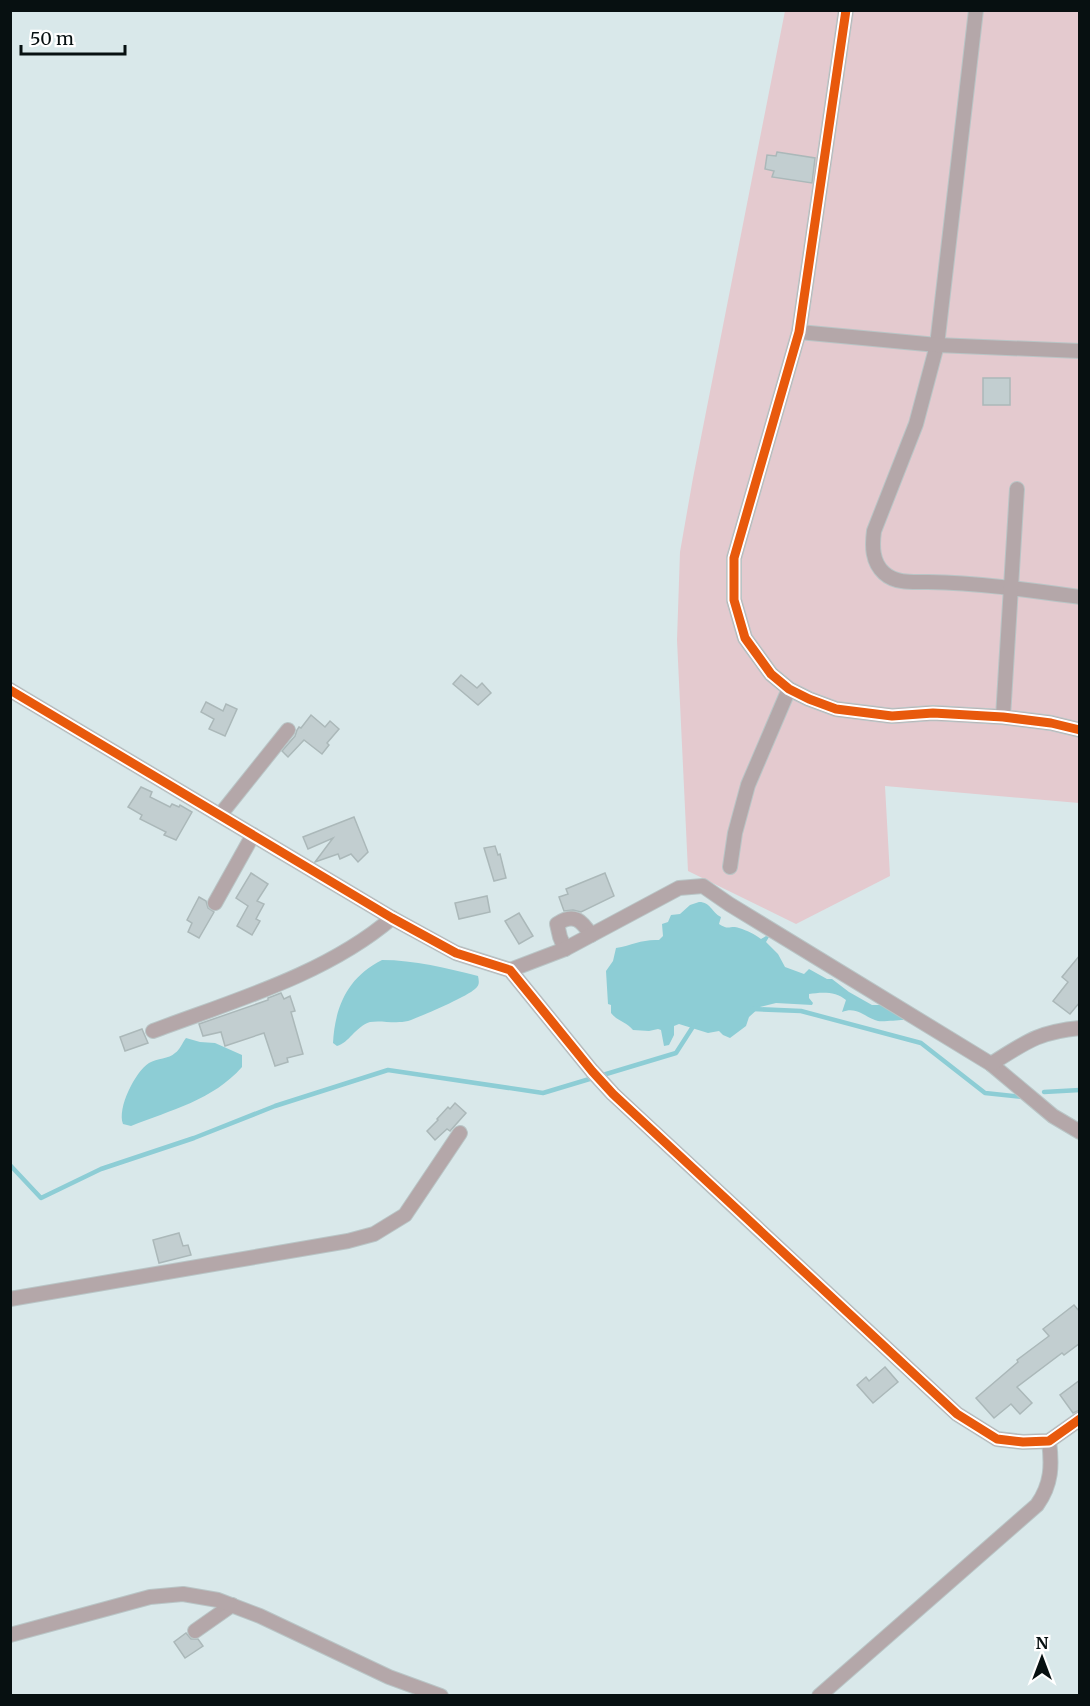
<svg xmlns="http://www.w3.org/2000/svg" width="1090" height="1706" viewBox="0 0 1090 1706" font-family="Merriweather,serif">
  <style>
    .green { fill: #e4cacf }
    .water { fill: #8dcdd5 }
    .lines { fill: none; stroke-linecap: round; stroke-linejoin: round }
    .stream { stroke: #8dcdd5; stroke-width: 4.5 }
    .building { fill: #c2ced0; stroke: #abb8b9; stroke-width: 1.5 }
    .minor-casing { stroke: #b9c5c6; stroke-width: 16 }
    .minor { stroke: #b4a7a9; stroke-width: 14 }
    .cycleway-casing { stroke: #fff; stroke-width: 13 }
    .cycleway { stroke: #e8590c; stroke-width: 9 }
  </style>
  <rect width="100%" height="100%" fill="#d9e8ea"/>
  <path class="green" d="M785 11H1079V803L885 786 890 876 796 924 688 871 677 640 680 552 693 478Z"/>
  <g class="water">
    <path d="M699 902C711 902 711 912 721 917L719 924C729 931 730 925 739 928 748 931 753 933 761 939L766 936 769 937 766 942 778 954 785 967 804 974 809 969 827 979H832L849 992 872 1005H888L906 1014 903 1020C897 1020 883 1022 878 1021 864 1017 857 1006 842 1012L846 1000C836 991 821 992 809 994V998L813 1003 812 1005 776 1003 760 1007 749 1017 746 1026 730 1038 723 1035 719 1031 708 1033 679 1024 674 1026V1035L669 1045 664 1046 661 1030 658 1029 649 1031 633 1030C627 1022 617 1021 611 1013V1005L608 1004 606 971 613 961 616 948C633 945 642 939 659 940L663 936 662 924 668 922 671 915 680 914 690 905Z"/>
    <path d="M382 960C414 960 447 968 478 976 479 981 480 985 475 989 466 997 420 1017 408 1021 395 1024 381 1020 370 1022 355 1027 349 1043 337 1046L333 1043C335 1006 348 977 382 960Z"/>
    <path d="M186 1038 200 1042 215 1043 242 1055V1067C213 1100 171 1110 131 1126L123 1124C117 1108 135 1072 149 1063 157 1058 169 1059 175 1053 180 1050 182 1043 186 1038Z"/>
  </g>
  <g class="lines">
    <g class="stream">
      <path d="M753 1009 801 1011 921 1043 985 1093 1023 1097"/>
      <path d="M1044 1092 1080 1090"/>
      <path d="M10 1165 41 1198 101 1169 194 1138 275 1106 388 1070 543 1093 676 1053 694 1025"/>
    </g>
  </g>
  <g class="building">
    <path d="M777 152 815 158 812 183 772 177 774 171 765 169 767 155 776 156Z"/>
    <rect x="983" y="378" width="27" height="27"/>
    <path d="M461 675 477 688 482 683 491 693 478 705 453 684Z"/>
    <path d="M206 702 223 711 226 704 237 709 225 736 209 729 214 719 201 712Z"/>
    <path d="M311 715 325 727 330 721 339 729 327 743 329 745 322 754 304 740 288 757 282 751 295 736 297 730 299 727 301 728Z"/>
    <path d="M141 787 152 792 150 797 170 807 172 804 179 807 180 805 192 812 176 840 164 835 166 832 140 819 142 815 128 807Z"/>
    <path d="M354 817 368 852 358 862 351 854 340 859 338 854 315 862 333 838 308 849 303 837Z"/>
    <path d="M495 846 498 855 500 854 506 878 494 881 484 848Z"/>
    <path d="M251 873 268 884 257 901 264 904 256 919 260 921 252 935 237 926 248 906 236 898Z"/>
    <path d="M605 873 614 896 581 912 573 910 564 911 559 897 568 894 566 889Z"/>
    <path d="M487 896 490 912 459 919 455 903Z"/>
    <path d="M199 897 206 901 208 908 214 912 199 938 188 932 192 923 187 920Z"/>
    <path d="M519 913 533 936 519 944 505 921Z"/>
    <path d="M1080 955V1002L1070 1014 1053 1001 1068 982 1062 977Z"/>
    <path d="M281 993 284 999 290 996 295 1011 291 1012 303 1054 287 1058 288 1062 275 1066 264 1033 225 1046 221 1032 203 1036 199 1024 268 1000V998Z"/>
    <path d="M142 1029 148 1043 125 1051 120 1037Z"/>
    <path d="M455 1103 466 1113 450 1131 447 1129 435 1140 427 1131 438 1120 437 1119 448 1107 450 1109Z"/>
    <path d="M179 1233 183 1246 188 1245 191 1255 159 1263 153 1240Z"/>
    <path d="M1074 1305 1080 1312V1343L1064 1355 1062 1353 1017 1387 1032 1403 1020 1414 1011 1404 994 1418 976 1398 1018 1362 1017 1360 1049 1336 1043 1329Z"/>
    <path d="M885 1367 898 1382 873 1403 857 1385 866 1377 869 1381Z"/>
    <path d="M1080 1380V1410L1073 1413 1060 1395Z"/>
    <path d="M186 1633 191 1639H198L203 1646 185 1658 174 1642Z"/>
  </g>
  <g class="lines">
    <g class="minor-casing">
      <g id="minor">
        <path d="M846 10 799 332 734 558V600L745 638 771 674 789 689 809 699 836 709 892 716 933 713 1003 717 1051 723 1080 730"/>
        <path d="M976 10 937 345 916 424 874 531C872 546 872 562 884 573 896 584 914 582 928 582 980 583 1029 590 1080 597"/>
        <path d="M799 332 937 345 1080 351"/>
        <path d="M10 690 392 918 456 953 510 970 592 1071 613 1094 957 1414 997 1439 1023 1442 1049 1441 1080 1419"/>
        <path d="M1003 717 1017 489"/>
        <path d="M220 815 288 730"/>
        <path d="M730 867 735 833 748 785 789 689"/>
        <path d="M215 903 253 835"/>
        <path d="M565 949 560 937 557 924C574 912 582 921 591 935"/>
        <path d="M510 970 565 949 679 888 703 886 729 904 991 1064 1053 1116 1080 1132"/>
        <path d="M153 1031C233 1001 327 974 392 918"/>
        <path d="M991 1064C1026 1042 1038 1032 1080 1028"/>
        <path d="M10 1299 348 1241 374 1234 405 1215 460 1133"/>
        <path d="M195 1631 232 1605"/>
        <path d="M10 1635 150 1597 183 1594 218 1600 260 1616 389 1677 441 1696"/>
        <path d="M819 1696 1037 1505C1052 1484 1052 1465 1049 1441"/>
      </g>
    </g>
    <use href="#minor" class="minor"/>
    <g class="cycleway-casing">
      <g id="cycleway">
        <path d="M846 10 799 332 734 558V600L745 638 771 674 789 689 809 699 836 709 892 716 933 713 1003 717 1051 723 1080 730"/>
        <path d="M10 690 392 918 456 953 510 970 592 1071 613 1094 957 1414 997 1439 1023 1442 1049 1441 1080 1419"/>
      </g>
    </g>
    <use href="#cycleway" class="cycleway"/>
  </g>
  <rect width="1090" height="1706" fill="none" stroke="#071011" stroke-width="24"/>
  <g transform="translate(1042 1658)" stroke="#ffffff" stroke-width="4.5" paint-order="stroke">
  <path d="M0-4.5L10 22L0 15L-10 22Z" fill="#071011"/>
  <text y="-9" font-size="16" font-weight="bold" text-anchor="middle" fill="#071011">N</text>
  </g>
  <path d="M21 45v9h104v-9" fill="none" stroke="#071011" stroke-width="3"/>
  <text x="30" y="45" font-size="18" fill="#071011" stroke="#ffffff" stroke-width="4.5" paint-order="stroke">50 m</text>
</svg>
